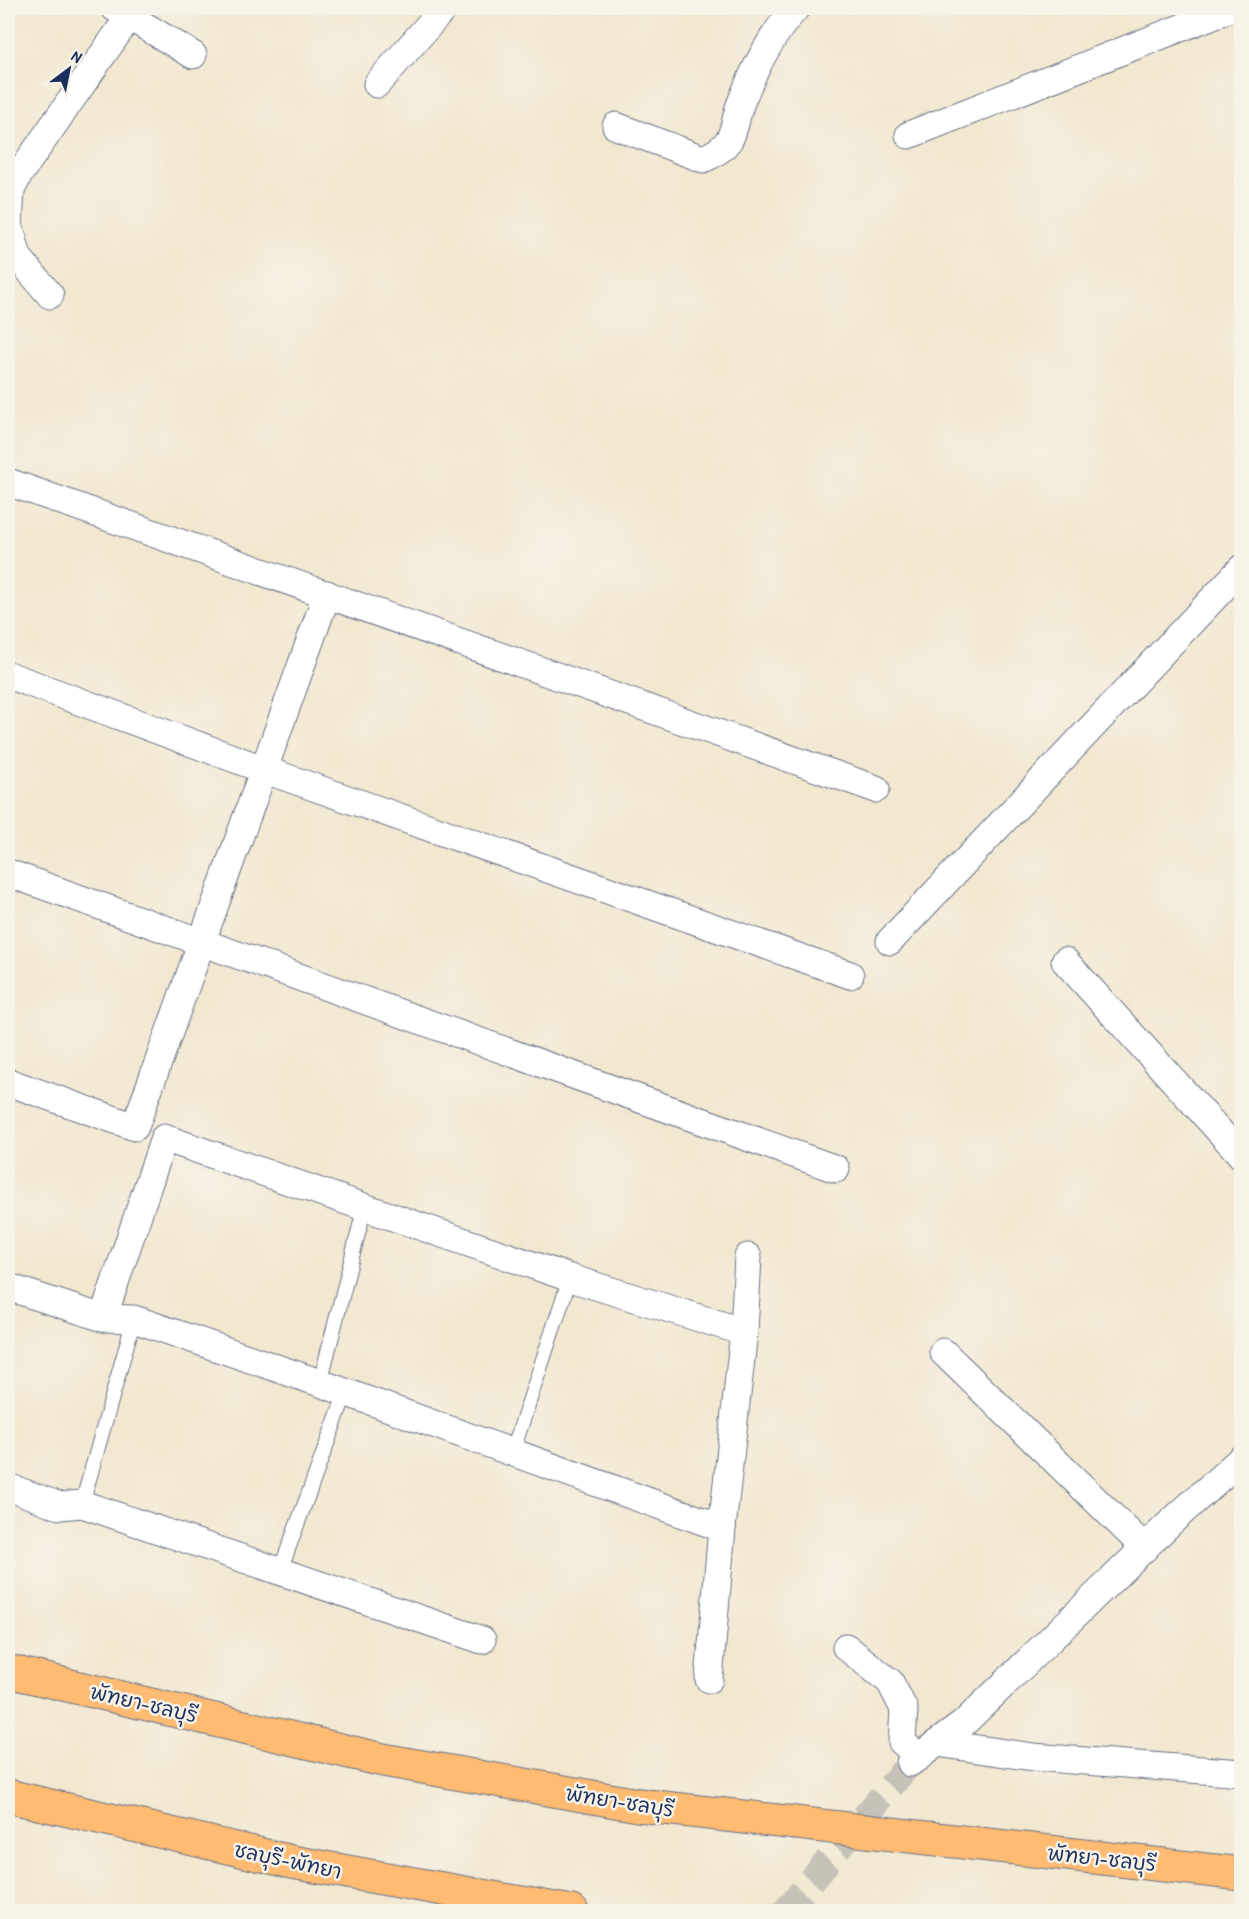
<svg xmlns="http://www.w3.org/2000/svg" width="1249" height="1919" viewBox="0 0 1249 1919" font-family="'Patrick Hand','Playpen Sans Thai',sans-serif">
  <style>
    .lines { fill: none; stroke-linecap: round; stroke-linejoin: round }
    .minor-tunnel { stroke: #c7c2b8; stroke-width: 27; stroke-dasharray: 27 14; stroke-linecap: butt }
    .service-casing { stroke: #666f86; stroke-width: 16 }
    .minor-casing { stroke: #666f86; stroke-width: 29 }
    .trunk-casing { stroke: #666f86; stroke-width: 35 }
    .service { stroke: #fff; stroke-width: 14 }
    .minor { stroke: #fff; stroke-width: 27 }
    .trunk { stroke: #febb71; stroke-width: 33 }
    .labels { text-anchor: middle; dominant-baseline: central; stroke-width: 5; stroke-linejoin: round; paint-order: stroke }
    .street-label { font-size: 20px; fill: #1b2f5e; stroke: #f7f3e8 }
  </style>
  <rect width="100%" height="100%" fill="#f7f3e8"/>
  <filter id="ink" filterUnits="userSpaceOnUse"><feTurbulence type="fractalNoise" baseFrequency=".0167" numOctaves="2"/><feDisplacementMap in="SourceGraphic" scale="12" xChannelSelector="R" yChannelSelector="G"/><feConvolveMatrix kernelMatrix="1 2 1 2 8 2 1 2 1" color-interpolation-filters="sRGB"/></filter>
  <filter id="wash" filterUnits="userSpaceOnUse"><feTurbulence type="fractalNoise" baseFrequency=".008" numOctaves="4" result="noise"/><feDisplacementMap in="SourceGraphic" scale="24" xChannelSelector="R" yChannelSelector="G"/><feGaussianBlur stdDeviation="1.35" result="paint"/><feColorMatrix in="noise" values="0 0 0 0 0 0 0 0 0 0 0 0 0 0 0 0 0 1.4 0 .05"/><feComposite in="paint" operator="in"/></filter>
  <g filter="url(#wash)">
    <rect width="100%" height="100%" fill="#f2e7cf"/>
  </g>
  <g filter="url(#ink)">
    <g class="lines">
      <path class="minor-tunnel" d="M785 1912 910 1763"/>
      <g class="service-casing">
        <g id="service">
          <path d="M320 1383 365 1206"/>
          <path d="M512 1453 570 1278"/>
          <path d="M82 1504 134 1319"/>
          <path d="M280 1571 346 1392"/>
        </g>
      </g>
      <g class="minor-casing">
        <g id="minor">
          <path d="M115 8 193 55"/>
          <path d="M377 84 444 8"/>
          <path d="M616 126 703 159C713 155 722 150 729 140 735 130 736 116 740 105 753 71 772 34 796 8"/>
          <path d="M909 135 1231 8"/>
          <path d="M50 295 18 257 9 224 11 190 20 173 129 17"/>
          <path d="M8 482 876 789"/>
          <path d="M8 675 265 770 850 975"/>
          <path d="M8 873 836 1169"/>
          <path d="M890 941 1242 568"/>
          <path d="M1065 961 1242 1156"/>
          <path d="M8 1082 135 1127C198 949 264 772 327 594"/>
          <path d="M8 1287 103 1318 134 1319 320 1383 722 1528"/>
          <path d="M103 1318 164 1138 570 1278 744 1332"/>
          <path d="M943 1352 1145 1548"/>
          <path d="M8 1487 60 1506 82 1504 482 1640"/>
          <path d="M846 1647 890 1682 904 1709 902 1742 919 1757"/>
          <path d="M709 1679 722 1528 744 1332 748 1257"/>
          <path d="M937 1743 1033 1757 1242 1773"/>
          <path d="M910 1763 963 1724 1169 1524 1242 1458"/>
        </g>
      </g>
      <g class="trunk-casing">
        <g id="trunk">
          <path d="M8 1671 383 1760 638 1805 1242 1874"/>
          <path d="M8 1796 292 1862 572 1912"/>
        </g>
      </g>
      <use href="#service" class="service"/>
      <use href="#minor" class="minor"/>
      <use href="#trunk" class="trunk"/>
    </g>
  </g>
  <g class="labels">
    <g class="street-label">
      <text transform="translate(144 1703) rotate(13)">พัทยา-ชลบุรี</text>
      <text transform="translate(620 1801) rotate(9)">พัทยา-ชลบุรี</text>
      <text transform="translate(1102 1858) rotate(6)">พัทยา-ชลบุรี</text>
      <text transform="translate(288 1860) rotate(12)">ชลบุรี-พัทยา</text>
    </g>
  </g>
  <rect width="1249" height="1919" fill="none" stroke="#f7f3e8" stroke-width="30"/>
  <g transform="translate(69 69) rotate(32)" stroke="#f7f3e8" stroke-width="4.5" paint-order="stroke">
  <path d="M0-4.5L10 22L0 15L-10 22Z" fill="#1b2f5e"/>
  <text y="-9" font-size="16" font-weight="bold" text-anchor="middle" fill="#1b2f5e">N</text>
  </g>
</svg>
